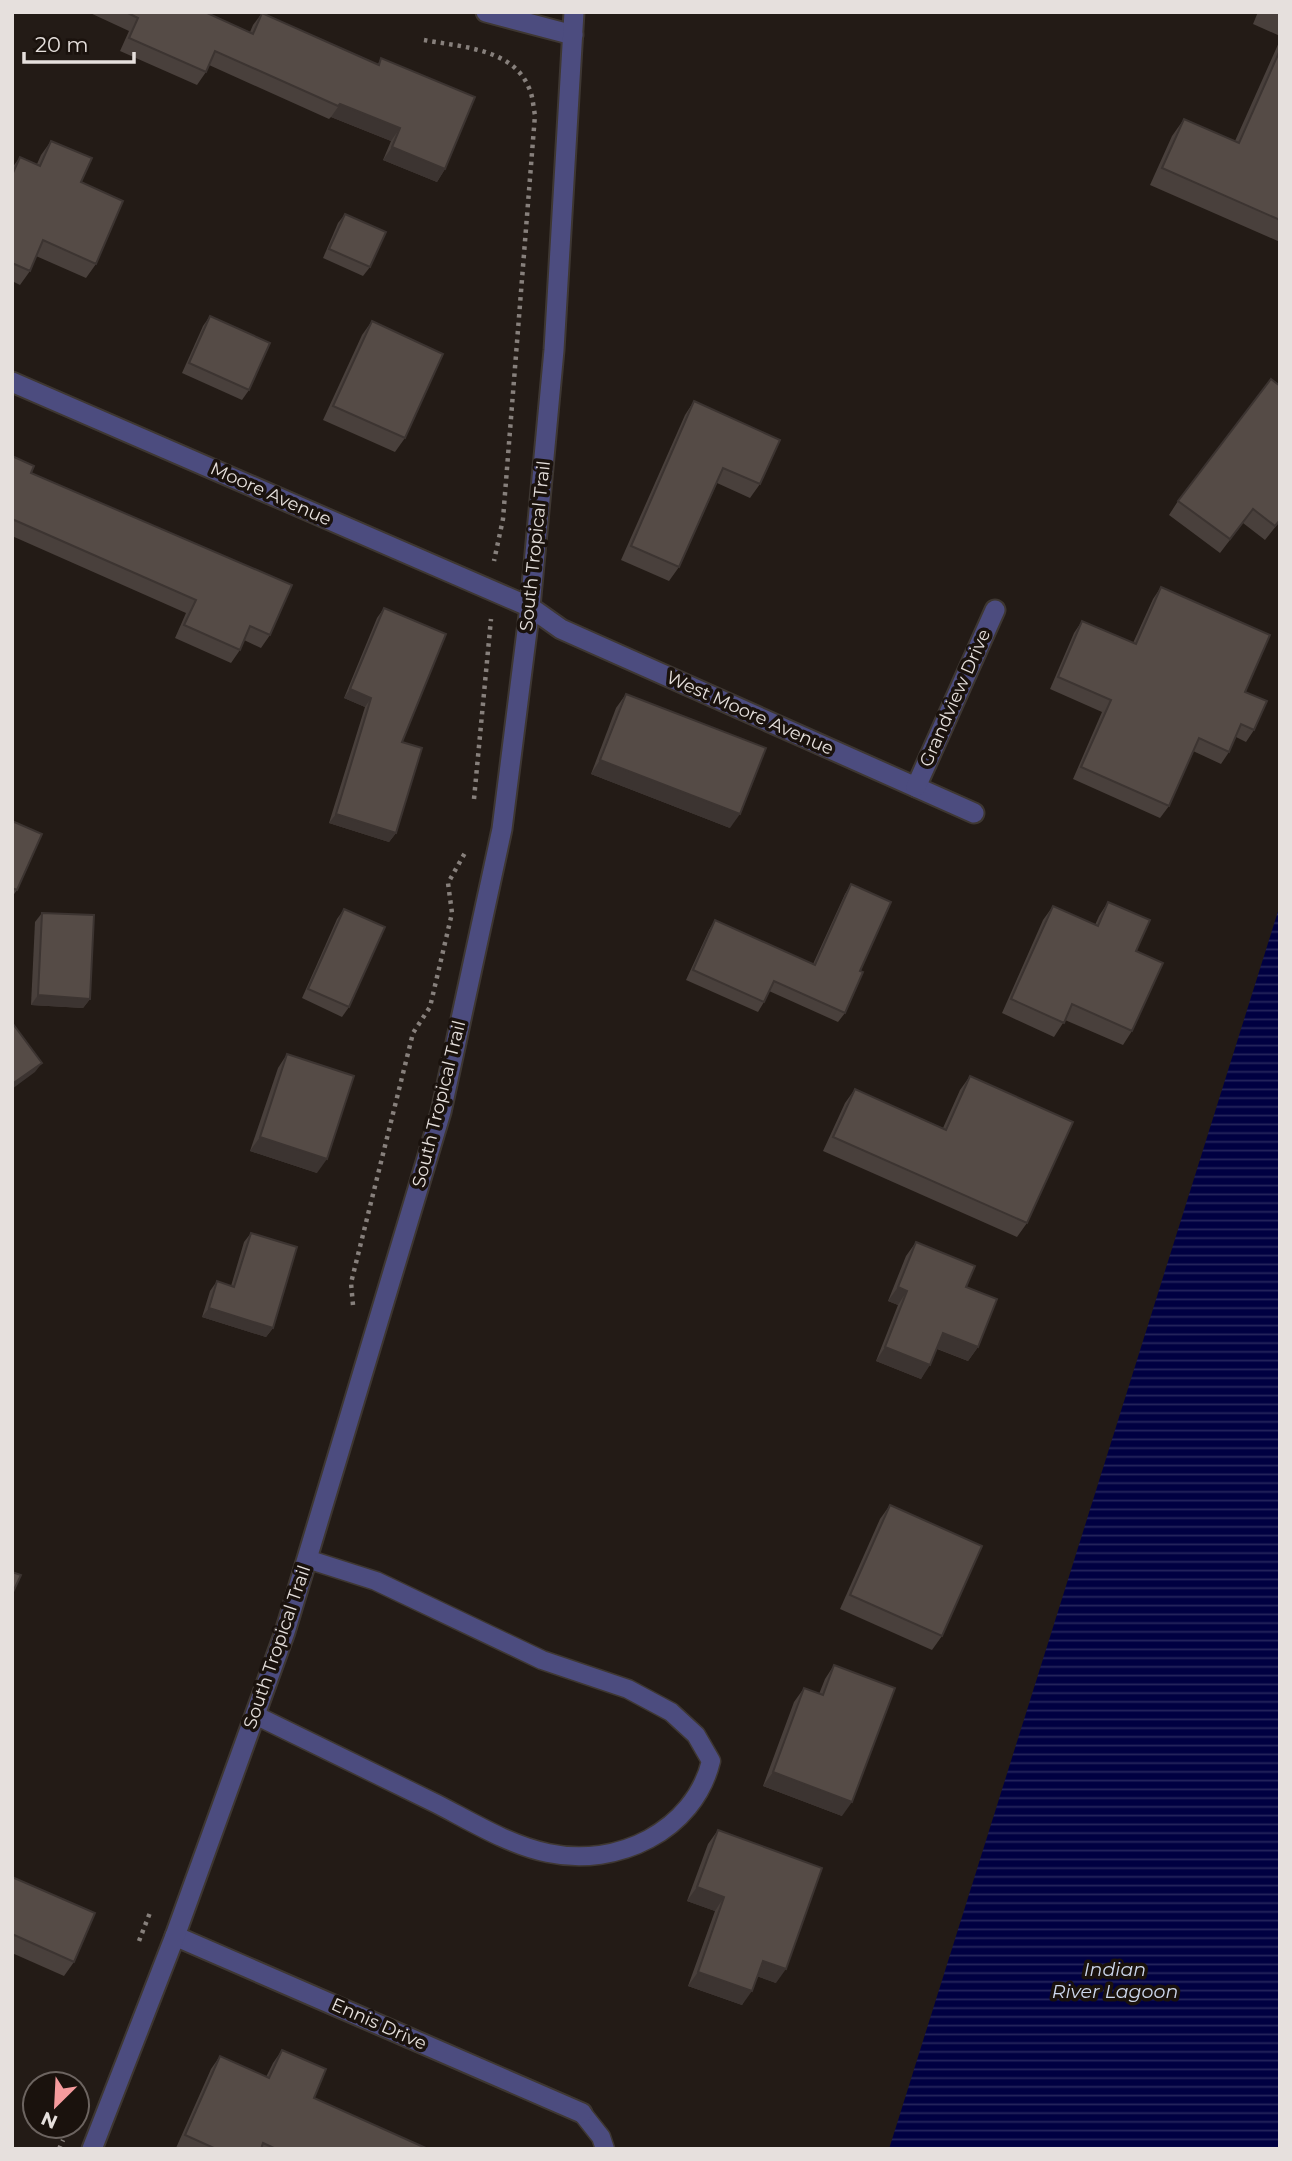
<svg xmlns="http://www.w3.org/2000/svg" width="1292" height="2161" viewBox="0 0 1292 2161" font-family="Montserrat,sans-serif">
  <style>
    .water { fill: url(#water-rules) }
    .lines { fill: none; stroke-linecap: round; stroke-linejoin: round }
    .service-casing { stroke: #3e3732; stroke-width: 21 }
    .minor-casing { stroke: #3e3732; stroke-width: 23 }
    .tertiary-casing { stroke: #3e3732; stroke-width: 23 }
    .path { stroke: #87807c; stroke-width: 4.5; stroke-dasharray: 3.5 5; stroke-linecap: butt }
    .service { stroke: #4c4c7f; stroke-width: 18 }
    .minor { stroke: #4c4c7f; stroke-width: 19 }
    .tertiary { stroke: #4c4c7f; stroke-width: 19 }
    .wall { fill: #49403c }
    .shaded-wall { fill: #3c3431 }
    .building { fill: #554b46; stroke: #3c3431; stroke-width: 2 }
    .labels { text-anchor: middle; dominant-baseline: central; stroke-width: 7; stroke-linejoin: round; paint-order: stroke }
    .street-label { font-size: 18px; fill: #e6e0dd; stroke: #1a120d }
    .water-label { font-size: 19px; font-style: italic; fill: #ccd6eb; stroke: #1a120d }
  </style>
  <defs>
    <pattern id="water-rules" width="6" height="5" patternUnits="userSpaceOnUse" patternTransform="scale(1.75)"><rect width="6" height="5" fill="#000041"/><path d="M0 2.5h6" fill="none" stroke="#25255c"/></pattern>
  </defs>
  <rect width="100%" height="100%" fill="#231b16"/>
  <path class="water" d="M1280 905V2149H889Z"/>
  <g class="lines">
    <g class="service-casing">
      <g id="service">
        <path d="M255 1715C316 1745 376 1774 437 1804 472 1822 509 1845 548 1853 617 1868 694 1831 711 1761L696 1735 671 1712 628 1689 542 1660 376 1581 307 1559"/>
        <path d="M582 2113 601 2137 605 2149"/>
      </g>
    </g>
    <g class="minor-casing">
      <g id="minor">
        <path d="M486 12 573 35"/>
        <path d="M12 382 530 607 561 629 974 813"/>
        <path d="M916 787 995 610"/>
        <path d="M175 1936 582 2113"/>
      </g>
    </g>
    <g class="tertiary-casing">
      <path id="tertiary" d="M92 2149 175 1936 285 1632 441 1112 502 829 530 607 554 350 574 12"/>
    </g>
    <g class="path">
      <path d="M424 40C460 47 513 48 529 88 533 96 533 106 535 115L503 519 494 561"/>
      <path d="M474 799 491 619"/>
      <path d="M353 1305 351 1283 413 1033 430 1007 452 913 448 883 466 851"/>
      <path d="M139 1941 151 1910"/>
      <path d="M59 2149 63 2140"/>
    </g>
    <use href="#service" class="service"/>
    <use href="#minor" class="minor"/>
    <use href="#tertiary" class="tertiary"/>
  </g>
  <g class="wall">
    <path d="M88 12H205L250 32 253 25 262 13 378 64 381 58 445 169 437 182 383 160 391 141 331 117 329 119 209 65 206 72 197 85 120 51 129 31Z"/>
    <path d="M1258 12H1280V36L1253 24Z"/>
    <path d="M1280 40V242L1150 185 1172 136 1184 119 1235 141Z"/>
    <path d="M51 141 81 182 96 264 86 278 36 256 30 271 20 285 12 281V168L20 157 37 164 41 155Z"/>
    <path d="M345 214 370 267 363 276 323 258 338 223Z"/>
    <path d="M210 316 249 390 242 400 182 373 203 326Z"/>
    <path d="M372 321 405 438 395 452 323 420 362 335Z"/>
    <path d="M1280 386V521L1265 540 1243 523 1220 553 1169 515 1178 501Z"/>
    <path d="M694 401 760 484 750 498 717 483 679 567 669 581 621 560 685 415Z"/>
    <path d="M12 456 31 473 270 635 261 648 244 640 240 650 231 663 175 638 186 613 12 536Z"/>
    <path d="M1161 587 1245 692 1254 730 1246 742 1236 737 1229 752 1221 764 1193 751 1169 806 1160 818 1073 779 1102 712 1050 689 1074 633 1082 621 1133 643 1153 599Z"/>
    <path d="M384 608 402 742 396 833 389 842 329 823 365 707 344 698 377 618Z"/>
    <path d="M626 694 730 828 591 774 616 708Z"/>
    <path d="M12 821 17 890 12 897Z"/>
    <path d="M851 884 860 971 845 1013 838 1022 769 991 764 1002 758 1012 686 980 709 930 715 920 813 964 845 894Z"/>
    <path d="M1108 902 1136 951 1132 1031 1123 1045 1065 1020 1054 1037 1002 1013 1043 920 1053 906 1095 925 1099 916Z"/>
    <path d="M344 909 349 1007 342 1017 302 998 337 919Z"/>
    <path d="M42 913 90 999 83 1008 31 1005 35 922Z"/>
    <path d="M287 1054 317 1173 250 1151 278 1068Z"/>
    <path d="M970 1076 1027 1223 1017 1237 823 1151 845 1103 855 1089 943 1128 960 1090Z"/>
    <path d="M251 1233 273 1328 266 1337 202 1317 210 1291 217 1281 231 1286 244 1242Z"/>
    <path d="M916 1242 966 1287 978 1347 968 1361 937 1349 921 1379 876 1361 898 1305 888 1301 906 1256Z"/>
    <path d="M890 1505 942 1636 932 1650 840 1609 880 1519Z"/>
    <path d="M834 1665 842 1816 763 1786 794 1702 804 1688 819 1694 825 1679Z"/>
    <path d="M718 1830 776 1983 757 1976 742 2005 688 1986 715 1911 687 1901 708 1844Z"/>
    <path d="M12 1877 74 1962 64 1976 12 1953Z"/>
    <path d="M282 2050 314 2098 428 2149H178L176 2148 211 2069 220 2056 266 2077 273 2063Z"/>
  </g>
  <g class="shaded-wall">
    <path d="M340 104 400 128 391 141 331 117Z"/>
    <path d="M392 147 445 169 437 182 383 160Z"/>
    <path d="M350 689 371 698 365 707 344 698Z"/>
    <path d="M600 760 740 814 730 828 591 774Z"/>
    <path d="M336 814 396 833 389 842 329 823Z"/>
    <path d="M38 995 90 999 83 1008 31 1005Z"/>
    <path d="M42 1063 35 1072 12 1089V1084Z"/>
    <path d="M260 1137 327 1159 317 1173 250 1151Z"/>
    <path d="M898 1287 907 1291 898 1305 888 1301Z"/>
    <path d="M209 1308 273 1328 266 1337 202 1317Z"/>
    <path d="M943 1333 978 1347 968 1361 933 1347Z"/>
    <path d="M885 1347 930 1365 921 1379 876 1361Z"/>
    <path d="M773 1772 852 1802 842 1816 763 1786Z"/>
    <path d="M697 1887 724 1897 715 1911 687 1901Z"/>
    <path d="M763 1961 786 1969 776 1983 753 1975Z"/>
    <path d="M698 1972 752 1991 742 2005 688 1986Z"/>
  </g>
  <g class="building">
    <path d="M126 12H205L253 34 262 13 379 65 381 58 475 97 445 169 392 147 400 128 340 104 338 106 215 51 206 72 129 38 138 18Z"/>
    <path d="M1280 50V220L1162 168 1184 119 1239 143Z"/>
    <path d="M51 141 92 158 81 182 123 201 96 264 43 240 30 271 12 263V175L20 157 40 166Z"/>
    <path d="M345 214 386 232 370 267 329 249Z"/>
    <path d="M210 316 270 343 249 390 189 363Z"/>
    <path d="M372 321 443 354 405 438 333 406Z"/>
    <path d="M1271 379 1280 386V520L1275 526 1253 509 1230 539 1178 501Z"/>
    <path d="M694 401 780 440 760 484 723 468 679 567 631 546Z"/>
    <path d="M12 456 34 466 31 473 292 585 270 635 250 626 240 650 184 625 196 600 12 519Z"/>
    <path d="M1161 587 1270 635 1245 692 1267 701 1254 730 1241 724 1229 752 1199 738 1169 806 1081 767 1111 700 1058 677 1082 621 1136 644Z"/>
    <path d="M384 608 446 634 402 742 422 748 396 833 336 814 371 698 350 689Z"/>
    <path d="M626 694 766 748 740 814 600 760Z"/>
    <path d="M12 821 42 834 17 890 12 888Z"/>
    <path d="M851 884 891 902 860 971 863 972 845 1013 774 981 764 1002 693 970 715 920 815 965Z"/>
    <path d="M1108 902 1150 920 1136 951 1163 963 1132 1031 1072 1004 1064 1023 1011 999 1053 906 1098 926Z"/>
    <path d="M344 909 385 927 349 1007 308 989Z"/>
    <path d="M42 913 94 915 90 999 38 995Z"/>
    <path d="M12 1024H13L42 1063 12 1084Z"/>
    <path d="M287 1054 354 1076 327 1159 260 1137Z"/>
    <path d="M970 1076 1073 1122 1027 1223 833 1137 855 1089 946 1130Z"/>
    <path d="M251 1233 297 1247 273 1328 209 1308 217 1281 234 1287Z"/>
    <path d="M916 1242 975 1266 966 1287 997 1299 978 1347 943 1333 930 1365 885 1347 907 1291 898 1287Z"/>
    <path d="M890 1505 982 1546 942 1636 850 1595Z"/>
    <path d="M12 1572 21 1575 12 1594Z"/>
    <path d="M834 1665 895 1688 852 1802 773 1772 804 1688 823 1695Z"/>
    <path d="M718 1830 822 1868 786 1969 763 1961 752 1991 698 1972 724 1897 697 1887Z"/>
    <path d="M12 1877 95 1913 74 1962 12 1934Z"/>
    <path d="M282 2050 326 2069 314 2098 428 2149H276L263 2143 261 2149H216L185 2135 220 2056 269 2078Z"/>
  </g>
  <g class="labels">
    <g class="street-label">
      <text transform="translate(271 494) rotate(24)">Moore Avenue</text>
      <text transform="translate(535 546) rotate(-84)">South Tropical Trail</text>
      <text transform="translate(955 698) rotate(-66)">Grandview Drive</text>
      <text transform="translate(750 713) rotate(24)">West Moore Avenue</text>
      <text transform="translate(439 1104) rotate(-76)">South Tropical Trail</text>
      <text transform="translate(277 1647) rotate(-71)">South Tropical Trail</text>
      <text transform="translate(379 2024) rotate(24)">Ennis Drive</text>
    </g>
    <g class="water-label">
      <text x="1115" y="1969">Indian<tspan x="1115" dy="22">River Lagoon</tspan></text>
    </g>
  </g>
  <rect width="1292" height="2161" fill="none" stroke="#e6e0dd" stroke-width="28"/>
  <g transform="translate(56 2105) rotate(204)"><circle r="33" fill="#1a120d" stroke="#6c6460" stroke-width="2"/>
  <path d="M0-5L12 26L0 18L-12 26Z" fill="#f59b9d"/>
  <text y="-10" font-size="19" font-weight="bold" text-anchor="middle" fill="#e6e0dd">N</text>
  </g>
  <path d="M24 52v10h110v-10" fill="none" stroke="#e6e0dd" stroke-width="3.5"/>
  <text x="35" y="52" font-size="21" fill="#e6e0dd" stroke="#1a120d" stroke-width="5" paint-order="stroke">20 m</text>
</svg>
